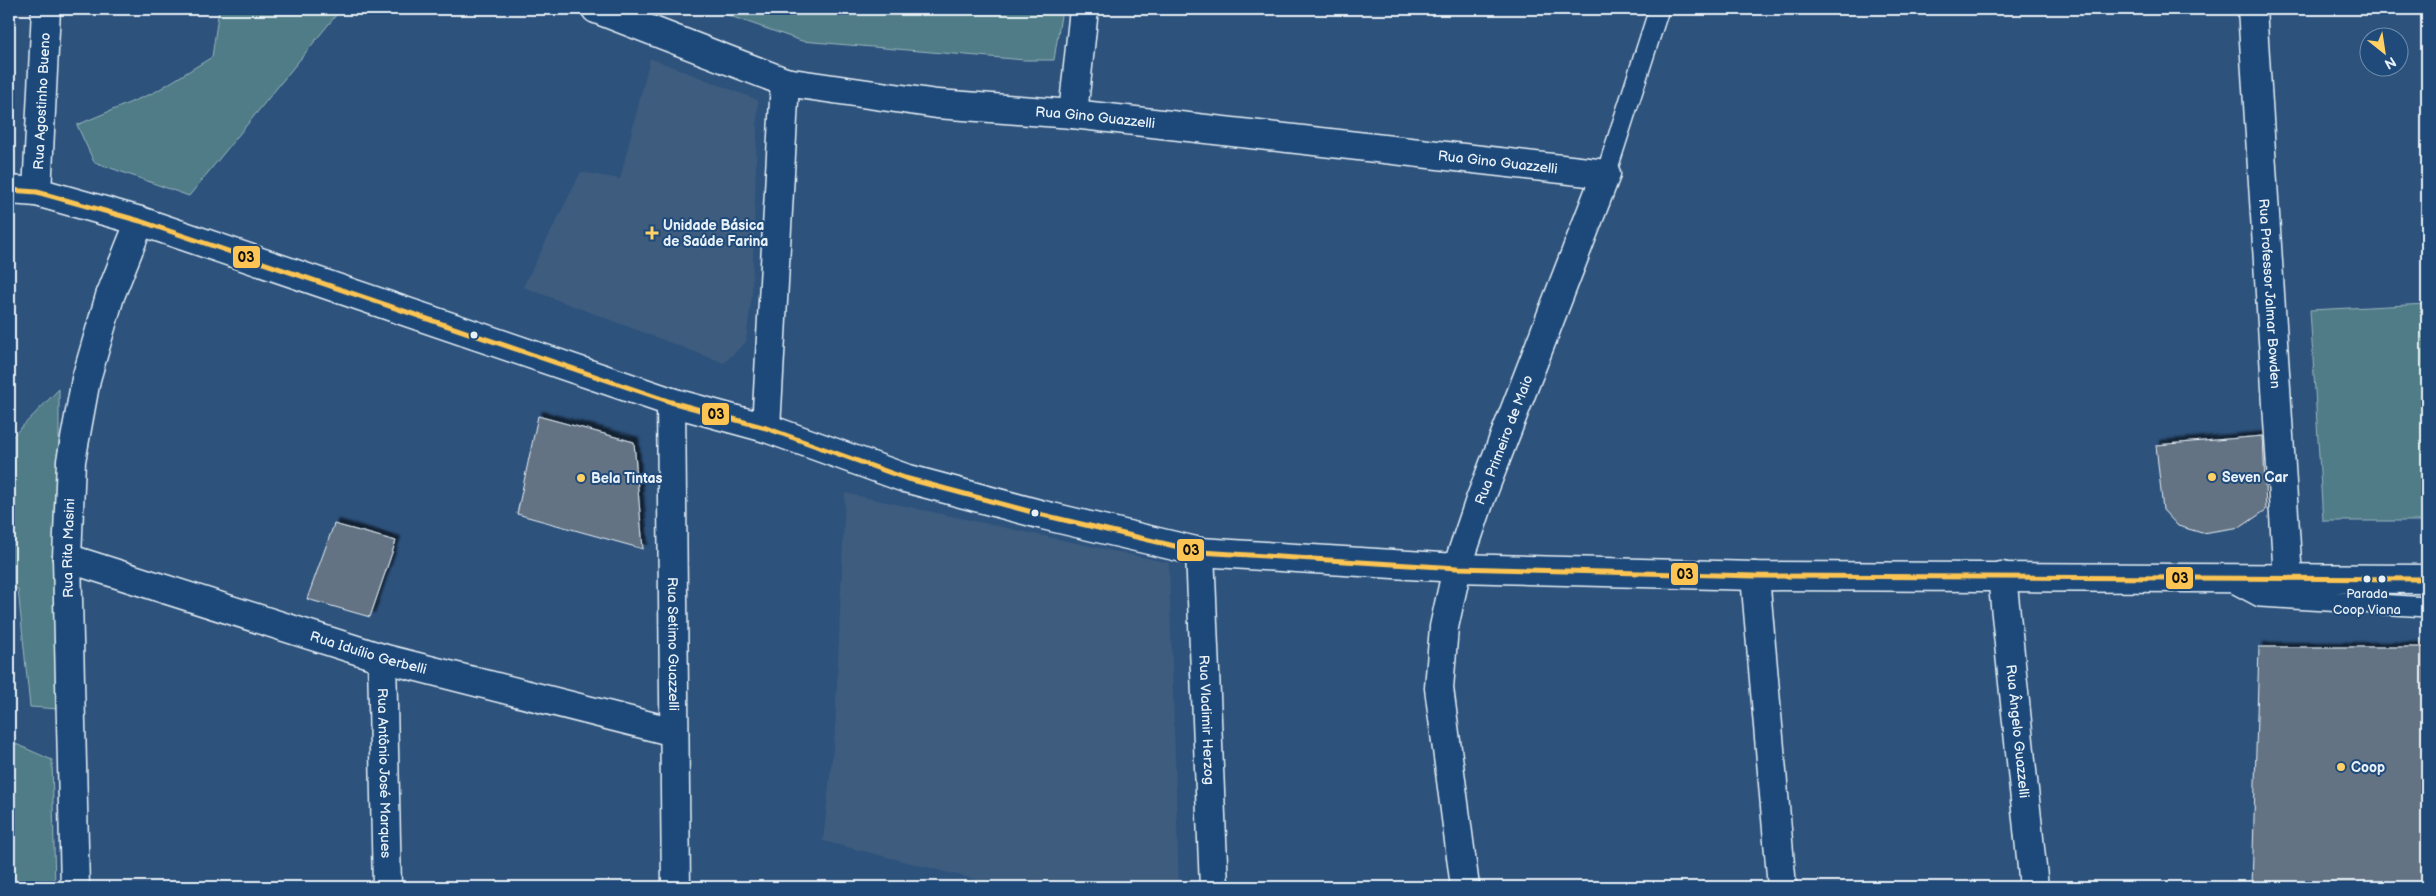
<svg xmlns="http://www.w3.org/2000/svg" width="2436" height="896" viewBox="0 0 2436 896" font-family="'Balsamiq Sans',sans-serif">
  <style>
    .built { fill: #3e5c7e }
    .green { fill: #4f7c86; stroke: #9cb6bf }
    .building { fill: #647383; stroke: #e8f1f8; filter: url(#shadow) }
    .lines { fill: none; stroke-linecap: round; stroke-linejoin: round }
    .service-casing { stroke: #e8f1f8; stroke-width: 22 }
    .minor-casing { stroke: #e8f1f8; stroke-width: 31 }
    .tertiary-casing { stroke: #e8f1f8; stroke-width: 31 }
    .service { stroke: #1f4a7a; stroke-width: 19 }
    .minor { stroke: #1f4a7a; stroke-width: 28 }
    .tertiary { stroke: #1f4a7a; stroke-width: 28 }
    .bus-1-casing { stroke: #1f4a7a; stroke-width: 9 }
    .bus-1 { stroke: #fcc553; stroke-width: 5 }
    .poi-dot { fill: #ffd166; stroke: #1f4a7a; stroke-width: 2 }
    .bus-dot { fill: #e8f1f8; stroke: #1f4a7a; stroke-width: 2 }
    .labels { text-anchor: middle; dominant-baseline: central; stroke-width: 4; stroke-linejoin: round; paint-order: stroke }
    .bus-label { font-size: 13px; fill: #e8f1f8; stroke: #1f4a7a }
    .street-label { font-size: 14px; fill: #e8f1f8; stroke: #1f4a7a }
    .poi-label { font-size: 14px; font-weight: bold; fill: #e8f1f8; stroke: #1f4a7a; text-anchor: start }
    .line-badge { stroke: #1f4a7a; stroke-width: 2 }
    .pale-badge-label { font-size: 14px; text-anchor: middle; font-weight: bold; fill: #111 }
  </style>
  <defs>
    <filter id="shadow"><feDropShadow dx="4.5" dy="-4.5" stdDeviation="1" flood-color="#0009"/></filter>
  </defs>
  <rect width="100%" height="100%" fill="#2d527c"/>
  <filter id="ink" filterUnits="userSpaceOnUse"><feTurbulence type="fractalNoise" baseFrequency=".02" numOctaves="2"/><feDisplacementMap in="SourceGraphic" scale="10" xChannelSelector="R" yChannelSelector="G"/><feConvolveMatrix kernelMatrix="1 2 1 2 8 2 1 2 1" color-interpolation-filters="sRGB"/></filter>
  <g filter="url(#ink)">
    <g class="built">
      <path d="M650 58 758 100 752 295 746 342 724 363 523 287 581 172 620 179Z"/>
      <path d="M845 493 1169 563 1179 887H1005L823 841 835 730Z"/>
    </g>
    <g class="green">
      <path d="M219 9H341L189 196 94 162 77 125 155 92 212 57Z"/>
      <path d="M710 9H1062L1054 60H1025L802 41Z"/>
      <path d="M2427 304V521H2323L2310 310Z"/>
      <path d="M59 389V709L30 707 18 589H9V440Z"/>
      <path d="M9 741 52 760 55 887H9Z"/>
    </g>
    <g class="building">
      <path d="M538 416 634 442 643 549 517 514Z"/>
      <path d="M2263 436 2266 510 2241 527 2202 533 2178 526 2163 510 2156 445Z"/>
      <path d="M334 524 396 541 370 617 307 599Z"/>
      <path d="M2259 647H2427V887H2252Z"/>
    </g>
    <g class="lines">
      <g class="service-casing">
        <g id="service">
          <path d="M1606 174 1659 9"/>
          <path d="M2228 580 2260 597 2427 607"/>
        </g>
      </g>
      <g class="minor-casing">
        <g id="minor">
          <path id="s1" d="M596 9 785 82 937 104 1073 114 1606 174 1480 500 1457 568 1444 627 1439 688 1465 887"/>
          <path id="s2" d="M2252 9 2288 578"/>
          <path d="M1073 114 1084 9"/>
          <path id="s3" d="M37 192 46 9"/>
          <path id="s4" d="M671 402 676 887"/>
          <path d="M766 428 785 82"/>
          <path id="s5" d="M1200 552 1214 887"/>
          <path id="s6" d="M67 558 382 658 674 732"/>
          <path d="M1755 576 1782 887"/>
          <path id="s7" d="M2002 576 2034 887"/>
          <path id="s8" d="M382 658 387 887"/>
          <path id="s9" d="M75 887 67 558 71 461 86 379 110 296 140 221"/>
        </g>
      </g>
      <g class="tertiary-casing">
        <path id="tertiary" d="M9 190 37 192 140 221 671 402 766 428 905 478 1043 515 1200 552 1457 568 1755 576 2427 579"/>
      </g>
      <use href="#service" class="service"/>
      <use href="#minor" class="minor"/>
      <use href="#tertiary" class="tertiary"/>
      <g class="bus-1-casing">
        <path id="bus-1" d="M9 190 37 192 140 221 671 402 766 428 905 478 1043 515 1200 552 1457 568 1755 576 2427 579"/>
      </g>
      <use href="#bus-1" class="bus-1"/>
    </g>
  </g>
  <g class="poi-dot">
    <path d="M649.5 225.5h5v5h5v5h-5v5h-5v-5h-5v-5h5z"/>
    <circle cx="2212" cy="477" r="5"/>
    <circle cx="581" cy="478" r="5"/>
    <circle cx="2341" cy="767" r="5"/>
  </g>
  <g class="bus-dot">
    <circle cx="474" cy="335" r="4.5"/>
    <circle cx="1035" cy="513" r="4.5"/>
    <circle cx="2367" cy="579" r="4.5"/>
    <circle cx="2382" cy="579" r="4.5"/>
  </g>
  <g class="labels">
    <g class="bus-label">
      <text x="2367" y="594">Parada<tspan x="2367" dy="16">Coop Viana</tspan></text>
    </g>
    <g class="street-label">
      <text stroke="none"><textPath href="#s3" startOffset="91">Rua Agostinho Bueno</textPath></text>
      <text stroke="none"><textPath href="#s1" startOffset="515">Rua Gino Guazzelli</textPath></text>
      <text stroke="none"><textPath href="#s1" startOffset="920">Rua Gino Guazzelli</textPath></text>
      <text stroke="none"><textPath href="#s2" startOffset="285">Rua Professor Jalmar Bowden</textPath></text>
      <text transform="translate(1504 440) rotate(-69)">Rua Primeiro de Maio</text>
      <text stroke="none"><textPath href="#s9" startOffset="339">Rua Rita Masini</textPath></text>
      <text stroke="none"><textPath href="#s4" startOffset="242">Rua Setimo Guazzelli</textPath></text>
      <text stroke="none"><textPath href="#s6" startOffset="316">Rua Iduílio Gerbelli</textPath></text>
      <text stroke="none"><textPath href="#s5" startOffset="168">Rua Vladimir Herzog</textPath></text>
      <text stroke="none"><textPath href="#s7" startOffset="156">Rua Ângelo Guazzelli</textPath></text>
      <text stroke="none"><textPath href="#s8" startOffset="115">Rua Antônio José Marques</textPath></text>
    </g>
    <g class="poi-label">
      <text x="663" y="225">Unidade Básica<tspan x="663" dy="16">de Saúde Farina</tspan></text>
      <text x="2222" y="477">Seven Car</text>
      <text x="591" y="478">Bela Tintas</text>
      <text x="2351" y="767">Coop</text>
    </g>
  </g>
  <g class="line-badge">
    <rect x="232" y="245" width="29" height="24" rx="5" fill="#fcc553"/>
    <rect x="701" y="402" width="29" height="24" rx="5" fill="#fcc553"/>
    <rect x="1176" y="538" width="29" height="24" rx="5" fill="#fcc553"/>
    <rect x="1670" y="562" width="29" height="24" rx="5" fill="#fcc553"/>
    <rect x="2165" y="566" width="29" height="24" rx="5" fill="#fcc553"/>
  </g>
  <g class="pale-badge-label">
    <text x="246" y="262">03</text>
    <text x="716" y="419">03</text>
    <text x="1191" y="555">03</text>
    <text x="1685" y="579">03</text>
    <text x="2180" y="583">03</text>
  </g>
  <rect width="2436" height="896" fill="none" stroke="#1f4a7a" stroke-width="30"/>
  <rect x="15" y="15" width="2406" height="866" fill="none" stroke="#e8f1f8" stroke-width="2" filter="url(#ink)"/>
  <g transform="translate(2384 52) rotate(150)"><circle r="24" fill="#1f4a7a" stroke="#6f8dac"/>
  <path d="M0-4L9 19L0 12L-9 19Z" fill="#ffd166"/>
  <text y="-8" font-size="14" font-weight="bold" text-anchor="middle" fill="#e8f1f8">N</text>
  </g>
</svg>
